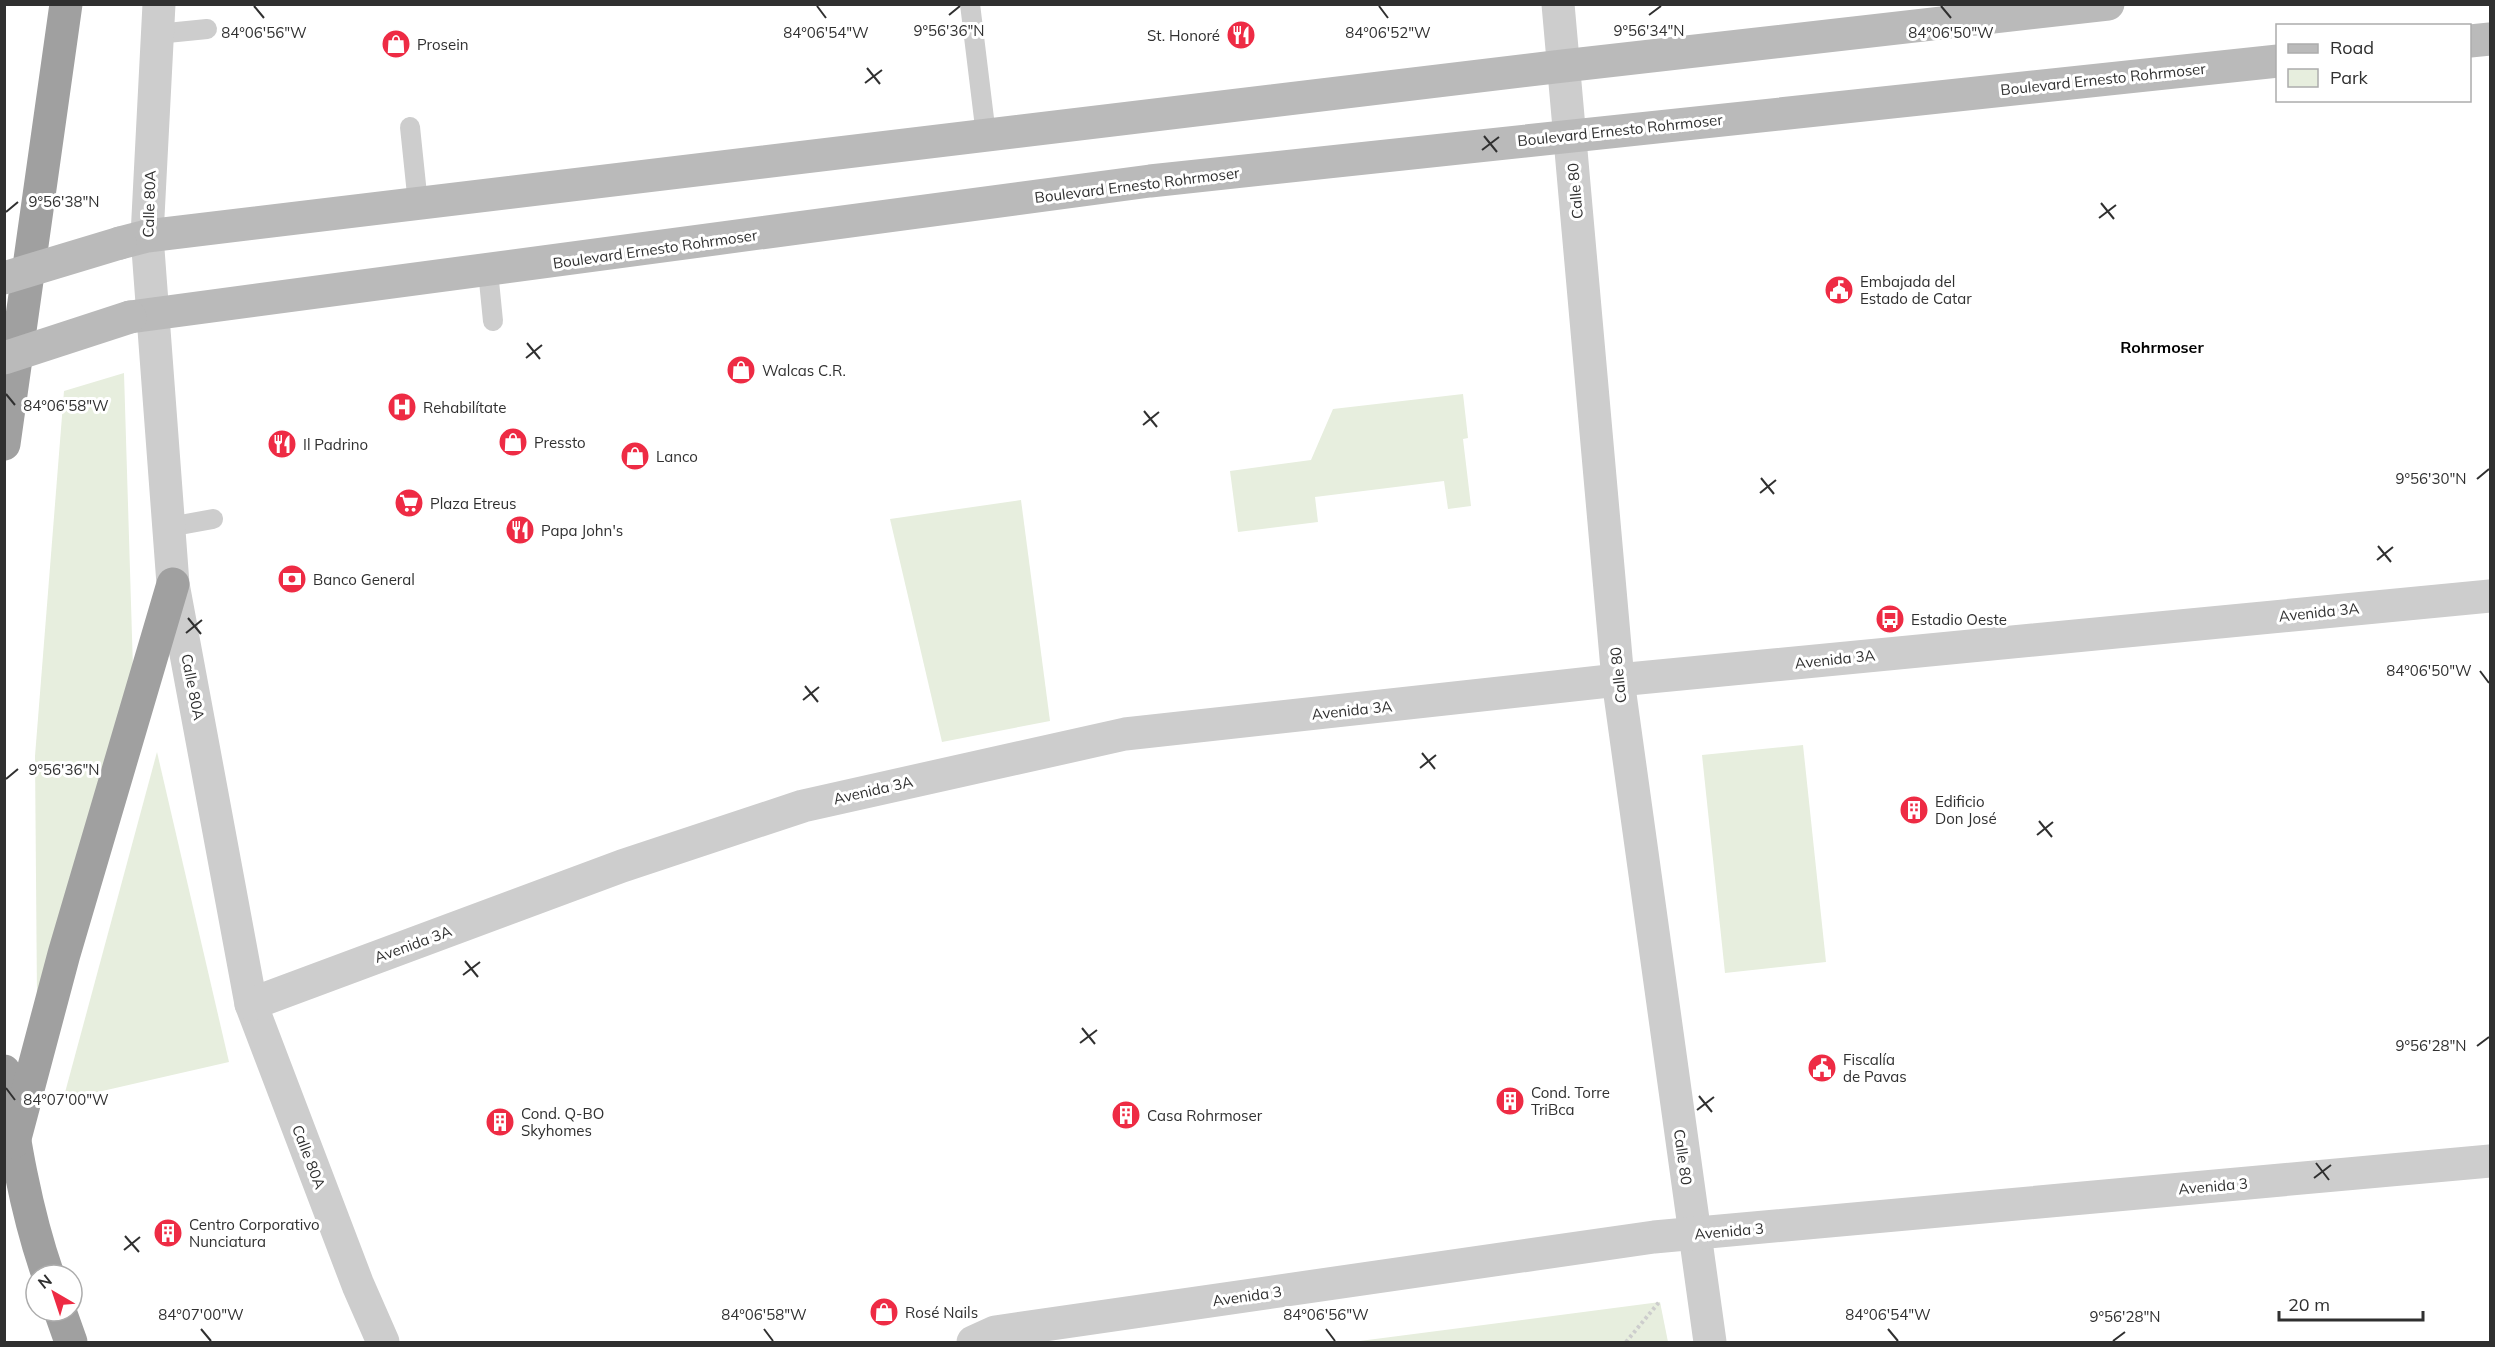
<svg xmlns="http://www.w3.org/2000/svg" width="2495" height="1347" viewBox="0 0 2495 1347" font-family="Mulish,sans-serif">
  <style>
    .green { fill: #e7eede }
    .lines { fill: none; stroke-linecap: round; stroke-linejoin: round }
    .path { stroke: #cdcdcd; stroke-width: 4; stroke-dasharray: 3 3; stroke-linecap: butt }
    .service { stroke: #cdcdcd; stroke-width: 20 }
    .minor { stroke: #cdcdcd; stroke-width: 33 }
    .secondary { stroke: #bababa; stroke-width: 33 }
    .trunk { stroke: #a0a0a0; stroke-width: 33 }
    .secondary-bridge { stroke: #bababa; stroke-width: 33 }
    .ticks { fill: none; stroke: #303030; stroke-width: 2 }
    .labels { text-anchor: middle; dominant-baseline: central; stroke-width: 6; stroke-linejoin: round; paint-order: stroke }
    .poi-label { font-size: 15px; fill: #303030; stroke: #fff; text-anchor: start }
    .street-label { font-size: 15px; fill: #303030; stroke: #fff }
    .neighbourhood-label { font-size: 16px; font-weight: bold; fill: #000; stroke: #fff }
    .ticks-label { font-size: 15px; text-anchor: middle; fill: #303030; stroke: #fff; stroke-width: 6; stroke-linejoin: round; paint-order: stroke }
  </style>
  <rect width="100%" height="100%" fill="#fff"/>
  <g class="green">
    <path d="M124 373 133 669 37 999 35 756 64 391Z"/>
    <path d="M1463 394 1468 438 1463 439 1471 506 1448 509 1444 481 1315 497 1318 522 1238 532 1230 471 1311 460 1333 409Z"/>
    <path d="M1021 500 1050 721 942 742 890 519Z"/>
    <path d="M1803 745 1826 962 1725 973 1702 755Z"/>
    <path d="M157 752 229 1062 63 1100Z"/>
    <path d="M1660 1302 1668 1342H1352Z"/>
  </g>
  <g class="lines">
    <path class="path" d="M1626 1342 1660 1301"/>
    <g class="service">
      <path d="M970 4 986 135"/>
      <path d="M157 34 207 29"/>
      <path d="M410 127 418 204"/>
      <path d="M488 271 493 321"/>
      <path d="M169 527 213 519"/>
    </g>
    <g class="minor">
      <path d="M159 4 147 236 173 584 251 1004 358 1285 383 1342"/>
      <path d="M1558 4 1618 680 1710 1342"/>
      <path d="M251 1004 622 866 803 806 1125 734 1618 680 2490 596"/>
      <path d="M973 1342 995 1332 1654 1237 2490 1161"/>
    </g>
    <g class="secondary">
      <path d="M2470 41 2490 39"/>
      <path d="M120 243 147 236 1563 66 2108 4"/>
      <path d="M130 317 1150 181 2278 61"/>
    </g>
    <g class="trunk">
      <path d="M4 444 66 4"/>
      <path d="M4 1071C14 1140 25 1209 48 1275"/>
      <path d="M14 1142 64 954 173 584"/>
      <path d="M60 1311 71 1342"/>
    </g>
    <g class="secondary-bridge">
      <path d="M4 278 120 243"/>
      <path d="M4 358 130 317"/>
    </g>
  </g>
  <path class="ticks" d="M254 6 264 18M817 6 826 18M1379 6 1388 18M1941 6 1951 18M949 15 960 6M1649 15 1661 6M867 68 880 84M865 83 882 70M1484 136 1497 152M1482 150 1499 137M2101 203 2114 219M6 212 18 202M2099 218 2116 205M527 343 540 359M526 358 542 345M6 394 15 405M1144 411 1157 427M1143 425 1159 412M1761 478 1774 494M2477 479 2489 469M1760 493 1776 480M2378 546 2391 562M2377 560 2393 547M188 618 201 634M186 633 202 620M2480 671 2489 683M805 686 818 702M803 700 819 687M1422 753 1435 769M1420 768 1436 755M6 779 18 769M2039 821 2052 837M2037 835 2053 822M465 961 478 977M463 975 480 962M1082 1028 1095 1044M1080 1043 1097 1030M2477 1046 2489 1037M6 1088 15 1100M1699 1096 1712 1112M1697 1110 1714 1097M2316 1163 2329 1180M2314 1178 2331 1165M125 1236 139 1252M124 1250 140 1237M201 1329 211 1341M764 1329 773 1341M1326 1329 1335 1341M1888 1329 1898 1341M2113 1341 2125 1332"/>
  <defs>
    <g id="restaurant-disc" transform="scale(1.5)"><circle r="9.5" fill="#ee2b44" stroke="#fff"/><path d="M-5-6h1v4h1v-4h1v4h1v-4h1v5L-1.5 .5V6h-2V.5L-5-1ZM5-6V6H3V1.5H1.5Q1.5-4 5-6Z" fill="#fff"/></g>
    <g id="shop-disc" transform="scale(1.5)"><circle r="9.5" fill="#ee2b44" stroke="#fff"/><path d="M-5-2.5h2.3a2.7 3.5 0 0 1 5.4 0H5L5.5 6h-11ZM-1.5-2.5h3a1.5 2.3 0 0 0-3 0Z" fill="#fff"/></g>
    <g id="civic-disc" transform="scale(1.5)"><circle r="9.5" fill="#ee2b44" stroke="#fff"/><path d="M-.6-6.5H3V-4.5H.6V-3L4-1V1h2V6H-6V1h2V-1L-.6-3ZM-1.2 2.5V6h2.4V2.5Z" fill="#fff"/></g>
    <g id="hospital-disc" transform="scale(1.5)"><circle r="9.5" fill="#ee2b44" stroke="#fff"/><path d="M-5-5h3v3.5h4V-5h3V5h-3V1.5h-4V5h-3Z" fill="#fff"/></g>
    <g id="supermarket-disc" transform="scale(1.5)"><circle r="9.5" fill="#ee2b44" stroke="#fff"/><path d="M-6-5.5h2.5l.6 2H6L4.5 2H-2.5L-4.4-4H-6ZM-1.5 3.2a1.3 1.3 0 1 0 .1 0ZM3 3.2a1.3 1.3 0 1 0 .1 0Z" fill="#fff"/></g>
    <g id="bank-disc" transform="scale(1.5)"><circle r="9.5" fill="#ee2b44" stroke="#fff"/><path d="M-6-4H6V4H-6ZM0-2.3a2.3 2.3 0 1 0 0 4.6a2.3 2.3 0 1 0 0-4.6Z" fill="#fff"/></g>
    <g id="bus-disc" transform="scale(1.5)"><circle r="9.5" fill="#ee2b44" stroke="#fff"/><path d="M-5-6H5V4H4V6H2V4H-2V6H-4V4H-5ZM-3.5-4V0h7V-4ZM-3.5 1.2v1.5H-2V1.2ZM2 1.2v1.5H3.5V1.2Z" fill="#fff"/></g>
    <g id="building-disc" transform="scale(1.5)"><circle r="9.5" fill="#ee2b44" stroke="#fff"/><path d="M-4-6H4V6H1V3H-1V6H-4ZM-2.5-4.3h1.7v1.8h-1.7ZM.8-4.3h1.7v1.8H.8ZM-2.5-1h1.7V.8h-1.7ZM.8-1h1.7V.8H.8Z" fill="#fff"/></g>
  </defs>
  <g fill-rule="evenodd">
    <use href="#restaurant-disc" x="1241" y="35"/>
    <use href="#shop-disc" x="396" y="44"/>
    <use href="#civic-disc" x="1839" y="290"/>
    <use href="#shop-disc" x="741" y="370"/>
    <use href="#hospital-disc" x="402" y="407"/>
    <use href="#shop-disc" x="513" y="442"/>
    <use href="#restaurant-disc" x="282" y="444"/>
    <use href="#shop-disc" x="635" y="456"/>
    <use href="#supermarket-disc" x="409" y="503"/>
    <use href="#restaurant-disc" x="520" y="530"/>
    <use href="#bank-disc" x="292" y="579"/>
    <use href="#bus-disc" x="1890" y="619"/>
    <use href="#building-disc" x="1914" y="810"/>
    <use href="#civic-disc" x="1822" y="1068"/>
    <use href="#building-disc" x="1510" y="1101"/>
    <use href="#building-disc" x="1126" y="1115"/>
    <use href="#building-disc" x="500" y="1122"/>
    <use href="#building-disc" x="168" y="1233"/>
    <use href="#shop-disc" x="884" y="1312"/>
  </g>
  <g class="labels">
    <g class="poi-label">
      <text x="1220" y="35" text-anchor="end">St. Honoré</text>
      <text x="417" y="44">Prosein</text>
      <text x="1860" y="281">Embajada del<tspan x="1860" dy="17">Estado de Catar</tspan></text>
      <text x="762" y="370">Walcas C.R.</text>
      <text x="423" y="407">Rehabilítate</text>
      <text x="534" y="442">Pressto</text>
      <text x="303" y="444">Il Padrino</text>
      <text x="656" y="456">Lanco</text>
      <text x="430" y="503">Plaza Etreus</text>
      <text x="541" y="530">Papa John's</text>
      <text x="313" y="579">Banco General</text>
      <text x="1911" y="619">Estadio Oeste</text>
      <text x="1935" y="801">Edificio<tspan x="1935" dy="17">Don José</tspan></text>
      <text x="1843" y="1059">Fiscalía<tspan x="1843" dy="17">de Pavas</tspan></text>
      <text x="1531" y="1092">Cond. Torre<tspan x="1531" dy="17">TriBca</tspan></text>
      <text x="521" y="1113">Cond. Q-BO<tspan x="521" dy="17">Skyhomes</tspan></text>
      <text x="1147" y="1115">Casa Rohrmoser</text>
      <text x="189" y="1224">Centro Corporativo<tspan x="189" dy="17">Nunciatura</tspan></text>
      <text x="905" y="1312">Rosé Nails</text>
    </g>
    <g class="street-label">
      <text transform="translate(2103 79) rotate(-6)">Boulevard Ernesto Rohrmoser</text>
      <text transform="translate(1620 130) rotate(-6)">Boulevard Ernesto Rohrmoser</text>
      <text transform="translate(1137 185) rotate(-7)">Boulevard Ernesto Rohrmoser</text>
      <text transform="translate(1575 191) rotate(-95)">Calle 80</text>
      <text transform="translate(149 204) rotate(-88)">Calle 80A</text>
      <text transform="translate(655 249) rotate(-8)">Boulevard Ernesto Rohrmoser</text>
      <text transform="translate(2319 612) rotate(-6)">Avenida 3A</text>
      <text transform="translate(1835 659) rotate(-6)">Avenida 3A</text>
      <text transform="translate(1618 675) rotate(-96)">Calle 80</text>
      <text transform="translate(193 687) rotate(79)">Calle 80A</text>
      <text transform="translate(1352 710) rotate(-6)">Avenida 3A</text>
      <text transform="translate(873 790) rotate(-13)">Avenida 3A</text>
      <text transform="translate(413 944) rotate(-20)">Avenida 3A</text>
      <text transform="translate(309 1157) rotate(69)">Calle 80A</text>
      <text transform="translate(1683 1157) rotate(82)">Calle 80</text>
      <text transform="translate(2213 1186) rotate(-5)">Avenida 3</text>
      <text transform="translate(1729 1231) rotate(-5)">Avenida 3</text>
      <text transform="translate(1247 1296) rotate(-8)">Avenida 3</text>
    </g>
    <g class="neighbourhood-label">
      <text x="2162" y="347">Rohrmoser</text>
    </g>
  </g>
  <g class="ticks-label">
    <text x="949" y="36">9°56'36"N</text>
    <text x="1649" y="36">9°56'34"N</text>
    <text x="264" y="38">84°06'56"W</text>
    <text x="826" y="38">84°06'54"W</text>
    <text x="1388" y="38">84°06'52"W</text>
    <text x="1951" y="38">84°06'50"W</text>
    <text x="64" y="207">9°56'38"N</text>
    <text x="66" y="411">84°06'58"W</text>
    <text x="2431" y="484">9°56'30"N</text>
    <text x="2429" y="676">84°06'50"W</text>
    <text x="64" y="775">9°56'36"N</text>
    <text x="2431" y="1051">9°56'28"N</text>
    <text x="66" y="1105">84°07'00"W</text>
    <text x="201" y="1320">84°07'00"W</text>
    <text x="764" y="1320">84°06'58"W</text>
    <text x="1326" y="1320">84°06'56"W</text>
    <text x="1888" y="1320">84°06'54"W</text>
    <text x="2125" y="1322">9°56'28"N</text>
  </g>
  <rect width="2495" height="1347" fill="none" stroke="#303030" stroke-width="12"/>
  <rect x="2276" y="24" width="195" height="78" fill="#ffffff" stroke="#acacac" stroke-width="1.5"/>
  <rect x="2288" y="44" width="30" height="9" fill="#bababa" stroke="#acacac" stroke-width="1.5"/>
  <text x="2330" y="54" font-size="18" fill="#303030">Road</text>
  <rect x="2288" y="69" width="30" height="18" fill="#e7eede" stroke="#acacac" stroke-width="1.5"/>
  <text x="2330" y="84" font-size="18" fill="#303030">Park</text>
  <g transform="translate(54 1293) rotate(321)"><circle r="28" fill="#ffffff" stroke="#acacac" stroke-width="1.5"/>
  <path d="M0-4.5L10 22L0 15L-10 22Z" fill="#ee2b44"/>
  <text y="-9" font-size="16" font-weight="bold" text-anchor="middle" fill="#303030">N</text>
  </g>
  <path d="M2279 1311v9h144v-9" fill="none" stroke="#303030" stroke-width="3"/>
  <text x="2288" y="1311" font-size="18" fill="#303030" stroke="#ffffff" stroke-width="4.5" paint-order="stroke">20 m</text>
</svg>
